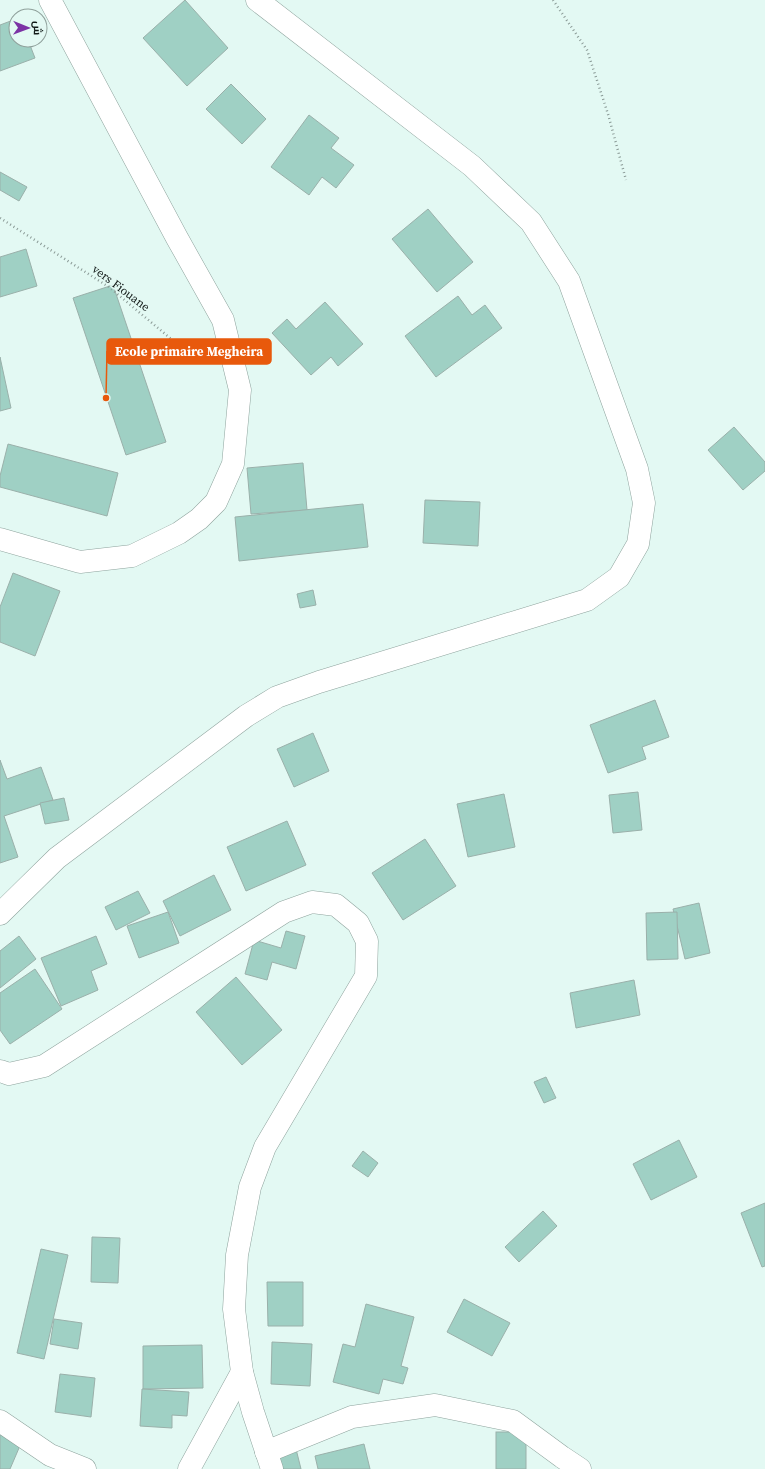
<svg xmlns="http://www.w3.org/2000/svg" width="765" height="1469" viewBox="0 0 765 1469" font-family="'Source Serif 4',Cairo,serif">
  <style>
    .building { fill: #9fd0c4; stroke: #9ab0aa }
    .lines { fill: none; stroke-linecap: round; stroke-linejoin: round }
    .minor-casing { stroke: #8ea39d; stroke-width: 23 }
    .major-casing { stroke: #8ea39d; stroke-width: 23 }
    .path { stroke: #8b9b97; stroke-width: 2.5; stroke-dasharray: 1 3; stroke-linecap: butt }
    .minor { stroke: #fff; stroke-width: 22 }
    .major { stroke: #fff; stroke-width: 22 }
    .labels { text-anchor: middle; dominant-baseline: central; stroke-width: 3; stroke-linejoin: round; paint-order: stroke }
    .street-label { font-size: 12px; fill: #121a18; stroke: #e3f9f3 }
    .leader { fill: none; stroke: #e8590c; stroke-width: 1.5 }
    .callout-dot { fill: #e8590c; stroke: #e3f9f3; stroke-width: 1.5 }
    .callout { fill: #e8590c; stroke: #e8590c; stroke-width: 1.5 }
    .callout-label { font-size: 13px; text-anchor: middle; font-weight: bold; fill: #fff }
  </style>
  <rect width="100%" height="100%" fill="#e3f9f3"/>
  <g class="building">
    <path d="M185 0 228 48 187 86 143 38Z"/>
    <path d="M16 19V40H28L35 58 0 71V25Z"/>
    <path d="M231 84 266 119 242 144 206 109Z"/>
    <path d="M309 115 339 138 331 148 354 165 336 188 322 177 309 195 271 167Z"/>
    <path d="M0 172 27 187 19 201 0 190Z"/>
    <path d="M428 209 473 262 437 292 392 239Z"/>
    <path d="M26 249 37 286 0 297V257Z"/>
    <path d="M113 285 166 442 126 455 73 298Z"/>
    <path d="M458 296 472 315 485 305 502 328 436 377 405 336Z"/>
    <path d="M325 302 363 344 338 366 331 357 311 375 272 333 287 319 296 329Z"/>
    <path d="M0 357 11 408 0 411Z"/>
    <path d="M734 427 765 462V471L743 490 708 450Z"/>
    <path d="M8 444 118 473 107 516 0 487V476Z"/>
    <path d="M303 463 307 510 251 514 247 468Z"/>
    <path d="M425 500 480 502 478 546 423 543Z"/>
    <path d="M363 504 368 547 239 561 235 517Z"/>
    <path d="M13 573 60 591 35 656 0 642V607Z"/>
    <path d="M313 590 316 605 300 608 297 594Z"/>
    <path d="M655 700 669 737 642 747 646 759 608 773 590 725Z"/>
    <path d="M313 733 329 771 294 787 277 749Z"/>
    <path d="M0 760 7 779 41 767 53 800 4 816 18 857 0 863Z"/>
    <path d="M638 792 642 830 613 833 609 795Z"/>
    <path d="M504 794 515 847 468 857 457 804Z"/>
    <path d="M64 798 69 820 45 824 40 803Z"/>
    <path d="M287 821 306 865 246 891 227 847Z"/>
    <path d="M425 839 456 886 403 920 372 873Z"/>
    <path d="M214 875 231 910 180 936 163 901Z"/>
    <path d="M138 891 150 913 116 930 105 907Z"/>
    <path d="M699 903 710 953 685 959 673 909Z"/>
    <path d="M168 912 179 943 139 958 127 926Z"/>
    <path d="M677 912 678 959 647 960 646 913Z"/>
    <path d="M286 931 305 936 296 969 272 962 267 980 245 974 254 940 281 948Z"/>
    <path d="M19 936 36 959 0 988V951Z"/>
    <path d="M96 936 107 964 91 971 98 990 61 1006 41 958Z"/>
    <path d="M35 969 62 1009 10 1044 0 1030V993Z"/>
    <path d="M236 977 282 1030 242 1065 196 1012Z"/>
    <path d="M634 980 640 1015 576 1028 570 993Z"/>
    <path d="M546 1077 556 1098 544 1103 534 1082Z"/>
    <path d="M679 1140 697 1177 651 1200 633 1164Z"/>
    <path d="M363 1151 378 1163 368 1177 352 1166Z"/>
    <path d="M765 1203V1266L762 1267 741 1213Z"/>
    <path d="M543 1211 557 1226 519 1262 505 1247Z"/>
    <path d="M92 1237 120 1238 118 1283 91 1282Z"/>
    <path d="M41 1249 68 1255 44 1359 17 1353Z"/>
    <path d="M267 1282H303V1326H268Z"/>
    <path d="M464 1299 510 1323 492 1356 447 1332Z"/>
    <path d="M366 1304 414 1317 401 1366 408 1368 403 1384 383 1379 379 1394 333 1382 343 1344 355 1347Z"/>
    <path d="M54 1319 82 1323 78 1349 50 1344Z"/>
    <path d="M272 1342 312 1344 310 1386 271 1384Z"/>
    <path d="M202 1345 203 1388 143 1389V1346Z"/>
    <path d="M60 1374 95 1378 91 1417 55 1412Z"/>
    <path d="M142 1389 189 1392 187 1416 172 1415V1428L140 1426Z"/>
    <path d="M0 1432 22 1441 10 1469H0Z"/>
    <rect x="496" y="1432" width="30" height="37"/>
    <path d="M364 1444 370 1469H318L315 1456Z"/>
    <path d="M295 1445 301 1469H280L275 1450Z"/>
  </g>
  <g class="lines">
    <g class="minor-casing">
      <g id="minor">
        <path d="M0 1421 50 1455 85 1469"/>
        <path d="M266 1452 352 1417 435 1405 513 1421 562 1457 580 1469"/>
        <path d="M189 1469 242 1372"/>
      </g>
    </g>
    <g class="major-casing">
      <g id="major">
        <path d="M0 539 80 562 132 556 179 533 199 519 216 502 233 464 240 390 223 320 177 238 50 0"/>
        <path d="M0 914 57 858 246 716 277 697 319 682 587 600 619 577 638 544 644 503 637 469 569 281 531 222 472 166 257 0"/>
        <path d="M0 1071 9 1074 44 1066 284 912 312 902 336 905 358 923 367 941 366 976 265 1147 250 1187 237 1255 234 1309 242 1372 253 1412 272 1469"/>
      </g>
    </g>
    <g class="path">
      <path d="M553 0 587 50 608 114 626 180"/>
      <path d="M0 218 109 287 195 359H208"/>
    </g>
    <use href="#minor" class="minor"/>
    <use href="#major" class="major"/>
  </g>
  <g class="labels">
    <g class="street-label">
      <text transform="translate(121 288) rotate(37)">vers Fiouane</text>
    </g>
  </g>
  <path class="leader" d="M106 398L107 351"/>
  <circle class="callout-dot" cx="106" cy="398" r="4"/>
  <rect class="callout" x="107" y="339" width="164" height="25" rx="4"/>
  <g class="callout-label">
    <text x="189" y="356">Ecole primaire Megheira</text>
  </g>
  <g transform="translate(28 28) rotate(91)"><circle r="19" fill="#e3f9f3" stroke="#8fa09b"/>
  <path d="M0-3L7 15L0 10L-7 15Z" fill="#7c33a5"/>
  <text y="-6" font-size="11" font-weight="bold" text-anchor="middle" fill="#121a18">ش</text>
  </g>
</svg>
